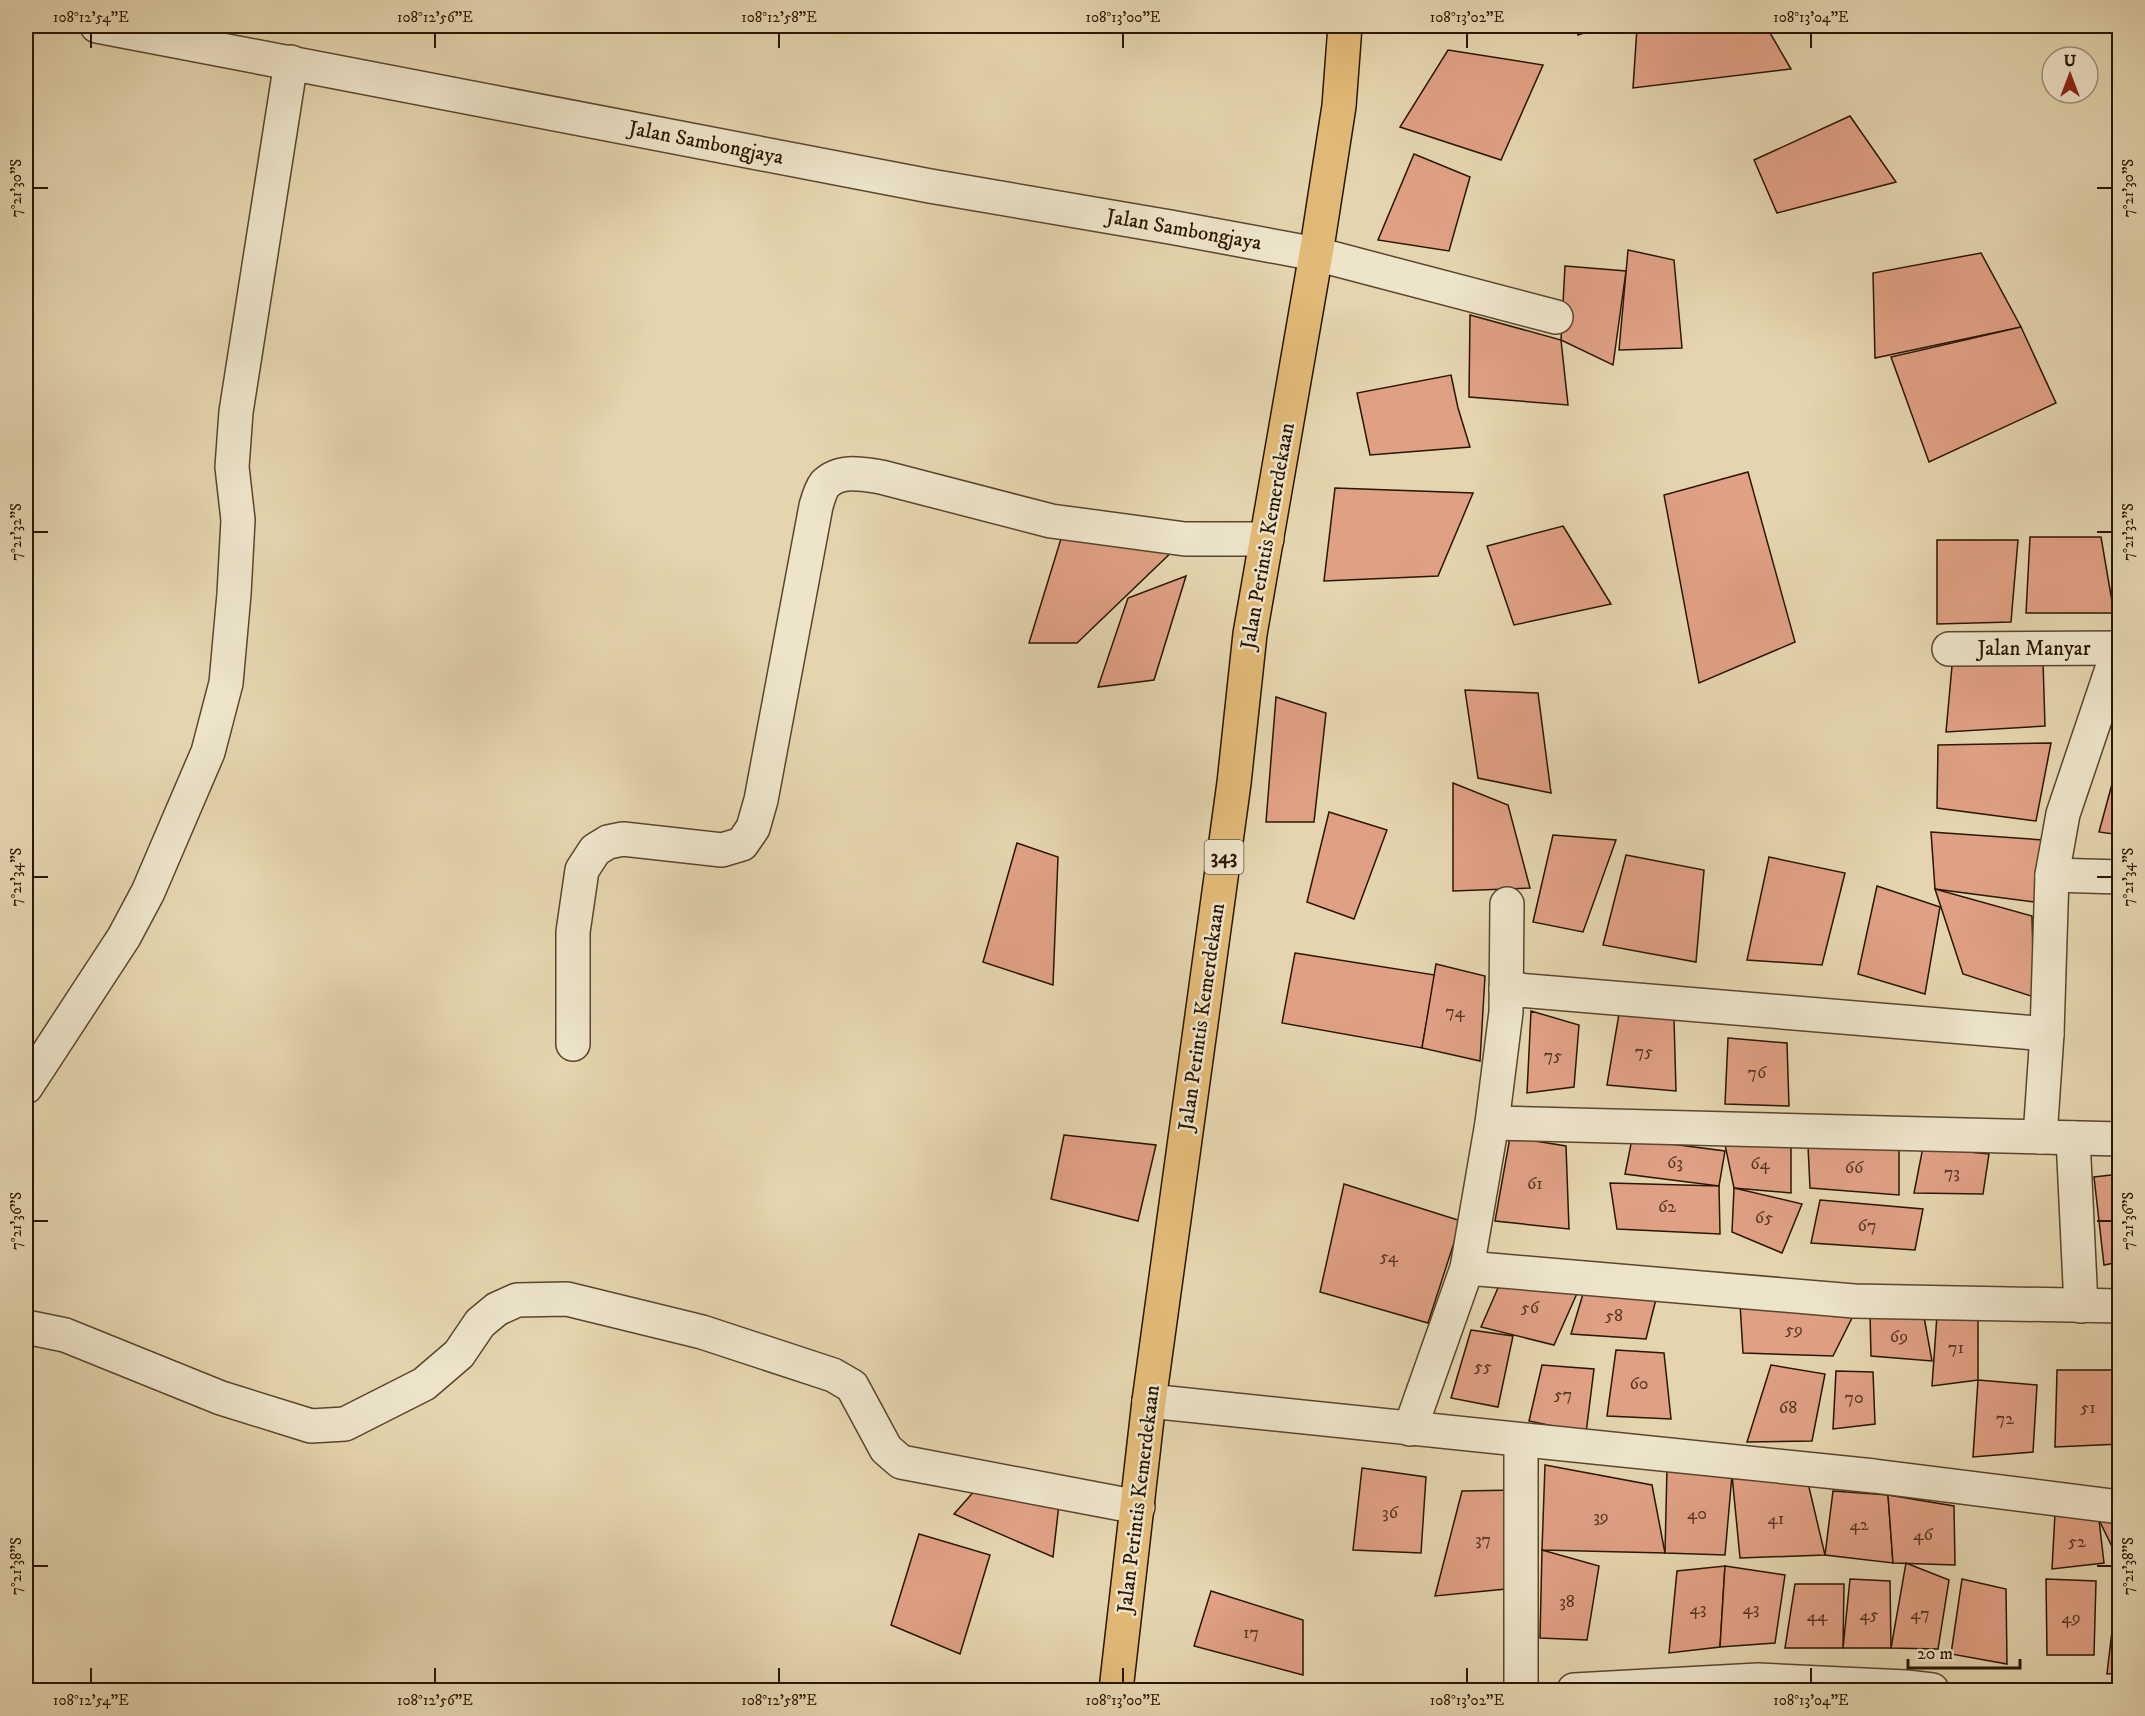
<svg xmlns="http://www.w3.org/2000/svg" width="2145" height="1716" viewBox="0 0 2145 1716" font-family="'IM FELL DW Pica',serif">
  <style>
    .building { fill: #e0a084; stroke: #2b1601; stroke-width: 1.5 }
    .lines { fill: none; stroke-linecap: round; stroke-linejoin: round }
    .minor-casing { stroke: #59462c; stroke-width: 36 }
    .tertiary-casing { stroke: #59462c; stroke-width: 36 }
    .primary-casing { stroke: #2b1601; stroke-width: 36 }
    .minor { stroke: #ede4ca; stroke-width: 33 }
    .tertiary { stroke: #ede4ca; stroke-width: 33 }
    .primary { stroke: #e2ba77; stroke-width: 33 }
    .ticks { fill: none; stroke: #2b1601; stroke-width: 2 }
    .labels { text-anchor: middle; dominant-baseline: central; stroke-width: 5; stroke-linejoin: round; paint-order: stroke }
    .number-label { font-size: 18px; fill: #583822 }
    .shield { fill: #ede4ca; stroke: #65543d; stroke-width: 1.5 }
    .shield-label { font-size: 20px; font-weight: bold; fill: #2b1601 }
    .street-label { font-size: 21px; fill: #2b1601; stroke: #ede4ca }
    .neatline { fill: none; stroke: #2b1601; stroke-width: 2 }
    .ticks-label { font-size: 15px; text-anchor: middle; fill: #2b1601 }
  </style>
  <rect width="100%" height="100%" fill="#e4d5ae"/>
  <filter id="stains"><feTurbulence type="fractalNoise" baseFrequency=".00333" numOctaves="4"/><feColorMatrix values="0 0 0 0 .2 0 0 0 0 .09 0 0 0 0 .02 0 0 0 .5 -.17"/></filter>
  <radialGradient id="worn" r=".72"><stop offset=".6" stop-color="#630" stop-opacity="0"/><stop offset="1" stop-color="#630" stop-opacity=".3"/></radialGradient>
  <g class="building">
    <path d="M1575 26H1603L1578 35Z"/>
    <path d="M1649 26H1766L1791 69 1633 88 1637 28Z"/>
    <path d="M1448 50 1543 65 1501 160 1400 127Z"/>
    <path d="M1850 116 1896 182 1777 213 1754 160Z"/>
    <path d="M1414 154 1470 177 1449 251 1378 240Z"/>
    <path d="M1628 250 1674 260 1682 348 1619 350Z"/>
    <path d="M1981 253 2021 327 1875 358 1873 273Z"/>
    <path d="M1565 266 1626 271 1613 365 1561 340Z"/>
    <path d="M1470 315 1561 340 1568 405 1469 397Z"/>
    <path d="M2021 327 2056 403 1929 462 1891 357Z"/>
    <path d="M1451 375 1458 408 1470 447 1370 455 1357 393Z"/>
    <path d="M1748 472 1795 642 1699 683 1664 495Z"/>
    <path d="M1335 488 1473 493 1438 576 1324 581Z"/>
    <path d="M1563 526 1611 604 1514 625 1487 546Z"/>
    <path d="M1064 529 1179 545 1077 643H1029Z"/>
    <path d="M2030 537H2101L2114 613H2026Z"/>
    <path d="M1937 540H2018L2011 622 1937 624Z"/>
    <path d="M1186 576 1154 680 1098 687 1128 598Z"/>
    <path d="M1953 655 2043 662 2045 726 1946 732Z"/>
    <path d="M1465 690 1538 693 1551 793 1478 778Z"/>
    <path d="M1276 697 1326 713 1314 822H1266Z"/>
    <path d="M2051 743 2036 821 1937 808 1938 745Z"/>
    <path d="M2118 762H2120V835L2099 832Z"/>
    <path d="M1453 783 1508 805 1530 888 1453 891Z"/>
    <path d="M1329 812 1387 830 1354 919 1307 902Z"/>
    <path d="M1931 832 2043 840 2034 902 1935 889Z"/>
    <path d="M1553 835 1616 840 1583 932 1533 922Z"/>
    <path d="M1017 843 1058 857 1053 985 983 962Z"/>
    <path d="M1626 855 1704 870 1696 962 1603 945Z"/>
    <path d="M1769 857 1845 873 1822 965 1747 960Z"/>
    <path d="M1877 886 1940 907 1925 994 1858 974Z"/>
    <path d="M1935 889 2032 916 2034 997 1963 974Z"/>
    <path d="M1295 953 1435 975 1422 1048 1282 1023Z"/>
    <path d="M1436 964 1485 976 1480 1061 1422 1048Z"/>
    <path d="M1620 1008 1674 1019 1676 1091 1607 1085Z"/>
    <path d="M1531 1011 1579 1025 1574 1087 1527 1093Z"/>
    <path d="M1728 1038 1787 1043 1789 1106 1725 1104Z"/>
    <path d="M1064 1135 1156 1145 1138 1221 1051 1199Z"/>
    <path d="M1510 1137 1566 1146 1569 1229 1495 1221Z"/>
    <path d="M1791 1138V1193L1734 1188 1724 1140Z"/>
    <path d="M1632 1139 1725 1151 1719 1186 1625 1174Z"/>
    <path d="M1808 1146 1899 1149V1195L1810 1188Z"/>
    <path d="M1923 1147 1989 1154 1983 1194 1914 1193Z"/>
    <path d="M2120 1174V1262L2104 1265 2094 1177Z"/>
    <path d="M1610 1183 1719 1186 1720 1234 1617 1229Z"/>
    <path d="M1344 1184 1461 1221 1428 1323 1320 1292Z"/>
    <path d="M1734 1188 1802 1204 1782 1253 1732 1232Z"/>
    <path d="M1820 1200 1923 1209 1915 1250 1811 1243Z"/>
    <path d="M1501 1281 1579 1289 1554 1345 1481 1327Z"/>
    <path d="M1586 1284 1656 1299 1646 1339 1571 1334Z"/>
    <path d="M1740 1304 1857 1308 1833 1356 1743 1353Z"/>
    <path d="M1870 1313 1924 1317 1932 1361 1871 1356Z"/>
    <path d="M1937 1315 1978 1316V1380L1932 1386Z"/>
    <path d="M1471 1330 1513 1336 1498 1407 1451 1398Z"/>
    <path d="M1616 1350 1664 1353 1671 1419 1607 1416Z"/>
    <path d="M1542 1365 1594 1369 1586 1433 1529 1421Z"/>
    <path d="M1771 1365 1825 1374 1812 1441 1747 1442Z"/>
    <path d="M2057 1370H2119L2120 1444 2055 1447Z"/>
    <path d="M1836 1371 1873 1372 1875 1424 1833 1429Z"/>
    <path d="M1978 1380 2037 1385 2033 1452 1973 1457Z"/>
    <path d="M1545 1465 1652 1485 1665 1553 1542 1550Z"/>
    <path d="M1362 1468 1426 1477 1421 1553 1353 1550Z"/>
    <path d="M1667 1468 1732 1475 1725 1555 1665 1553Z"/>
    <path d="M1732 1475 1808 1483 1825 1555 1740 1558Z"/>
    <path d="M977 1488 1059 1504 1053 1557 954 1514Z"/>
    <path d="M1516 1490V1588L1435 1596 1462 1491Z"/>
    <path d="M1833 1491 1888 1495 1893 1563 1825 1555Z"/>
    <path d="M1888 1495 1954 1506 1955 1565 1893 1563Z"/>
    <path d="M2055 1513 2099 1520 2104 1563 2052 1569Z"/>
    <path d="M2099 1520 2120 1522V1563Z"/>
    <path d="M919 1534 990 1555 960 1654 891 1625Z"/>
    <path d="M1542 1550 1599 1566 1587 1640 1540 1638Z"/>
    <path d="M1906 1563 1949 1580 1938 1649 1891 1648Z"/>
    <path d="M1725 1566 1720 1647 1669 1653 1677 1571Z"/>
    <path d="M1725 1566 1785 1575 1775 1643 1720 1647Z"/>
    <path d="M1850 1579 1890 1581 1891 1648H1843Z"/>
    <path d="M1962 1579 2006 1589 2007 1664 1951 1654Z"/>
    <path d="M2046 1579 2096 1581 2094 1655H2047Z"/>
    <path d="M1795 1584H1844L1843 1648H1785Z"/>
    <path d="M2117 1588H2120V1673L2107 1674Z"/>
    <path d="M1211 1591 1303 1620V1675L1194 1646Z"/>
  </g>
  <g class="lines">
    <g class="minor-casing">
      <g id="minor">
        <path d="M1316 254 1556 317"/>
        <path d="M1949 649 2120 648"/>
        <path d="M2052 875 2120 877"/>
        <path d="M1506 989 2047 1034"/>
        <path d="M573 1044V932L582 870 595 850 608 842 623 839 722 850 742 844 753 828 761 800 816 506C818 499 821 489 825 484 840 469 862 474 881 477L1051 521 1185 539H1267"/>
        <path d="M26 1087 124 937 148 892 208 752 226 683 234 594 238 520 232 467 236 412 291 62"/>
        <path d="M1492 1123 2120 1139"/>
        <path d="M2040 1137 2047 1034 2052 875 2063 814 2119 648"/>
        <path d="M2073 1138 2081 1306"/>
        <path d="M1467 1268 1492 1123 1506 1012 1507 904"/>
        <path d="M26 1327 65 1335 221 1398 311 1426 345 1424 424 1384 459 1354 480 1323 497 1309 517 1300 567 1299 702 1332 833 1375 852 1386 886 1449 901 1462 1138 1507"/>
        <path d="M1149 1401 1874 1476 2120 1507"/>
        <path d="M1410 1429 1467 1268 1854 1301 2120 1306"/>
        <path d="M1521 1690V1441"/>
        <path d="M1574 1690 1758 1680 1906 1687 1932 1690"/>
      </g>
    </g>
    <g class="tertiary-casing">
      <path id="tertiary" d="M97 26 930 186 1170 227 1316 254"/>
    </g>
    <g class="primary-casing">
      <path id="primary" d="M1116 1690 1149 1401 1234 783 1250 634 1316 254 1339 106 1345 26"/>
    </g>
    <use href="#minor" class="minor"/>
    <use href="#tertiary" class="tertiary"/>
    <use href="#primary" class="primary"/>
  </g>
  <path class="ticks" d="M91 33V48M435 33V48M779 33V48M1123 33V48M1467 33V48M1811 33V48M33 188H48M2097 188H2112M33 532H48M2097 532H2112M33 877H48M2097 877H2112M33 1221H48M2097 1221H2112M33 1566H48M2097 1566H2112M91 1668V1683M435 1668V1683M779 1668V1683M1123 1668V1683M1467 1668V1683M1811 1668V1683"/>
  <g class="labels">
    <g class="number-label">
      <text x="1455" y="1012">74</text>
      <text x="1644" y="1052">75</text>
      <text x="1553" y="1056">75</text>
      <text x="1757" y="1073">76</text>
      <text x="1675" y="1163">63</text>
      <text x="1760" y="1164">64</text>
      <text x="1854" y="1168">66</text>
      <text x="1952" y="1173">73</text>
      <text x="1535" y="1184">61</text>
      <text x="1667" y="1207">62</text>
      <text x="1764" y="1218">65</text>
      <text x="1867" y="1226">67</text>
      <text x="1389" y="1257">54</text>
      <text x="1530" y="1308">56</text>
      <text x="1614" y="1316">58</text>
      <text x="1794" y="1330">59</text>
      <text x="1899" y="1337">69</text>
      <text x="1956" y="1348">71</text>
      <text x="1483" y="1367">55</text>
      <text x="1639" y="1384">60</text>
      <text x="1563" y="1395">57</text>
      <text x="1854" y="1398">70</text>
      <text x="1788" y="1408">68</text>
      <text x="2088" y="1408">51</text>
      <text x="2005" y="1419">72</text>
      <text x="1390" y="1513">36</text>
      <text x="1697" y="1514">40</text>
      <text x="1601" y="1517">39</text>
      <text x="1776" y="1519">41</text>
      <text x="1859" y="1525">42</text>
      <text x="1923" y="1535">46</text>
      <text x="1483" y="1540">37</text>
      <text x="2077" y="1542">52</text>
      <text x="1567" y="1602">38</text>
      <text x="1698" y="1609">43</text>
      <text x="1751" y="1609">43</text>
      <text x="1920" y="1614">47</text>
      <text x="1869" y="1615">45</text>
      <text x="1817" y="1616">44</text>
      <text x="2071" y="1618">49</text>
      <text x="1251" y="1633">17</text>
    </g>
    <rect class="shield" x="1204.5" y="840" width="39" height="34" rx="4.5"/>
    <g class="shield-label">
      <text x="1224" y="857">343</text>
    </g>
    <g class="street-label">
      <text transform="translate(706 143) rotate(11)">Jalan Sambongjaya</text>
      <text transform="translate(1184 230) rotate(10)">Jalan Sambongjaya</text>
      <text transform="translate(1268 536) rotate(-80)">Jalan Perintis Kemerdekaan</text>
      <text x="2034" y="649">Jalan Manyar</text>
      <text transform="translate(1202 1017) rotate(-82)">Jalan Perintis Kemerdekaan</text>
      <text transform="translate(1139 1499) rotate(-83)">Jalan Perintis Kemerdekaan</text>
    </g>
  </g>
  <rect width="2145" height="1716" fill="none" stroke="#e4d5ae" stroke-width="66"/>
  <g transform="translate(2070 75)"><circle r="28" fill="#ede4ca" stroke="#9f927a" stroke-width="1.5"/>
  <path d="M0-4.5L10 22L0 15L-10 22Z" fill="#8f2418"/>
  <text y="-9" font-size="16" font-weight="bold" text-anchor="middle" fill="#2b1601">U</text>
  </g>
  <path d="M1908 1659v9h112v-9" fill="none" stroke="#2b1601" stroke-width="3"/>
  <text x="1917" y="1659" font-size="18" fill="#2b1601" stroke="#ede4ca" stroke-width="4.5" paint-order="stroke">20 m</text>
  <rect x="33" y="33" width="2079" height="1650" class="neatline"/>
  <g class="ticks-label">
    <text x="91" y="22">108°12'54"E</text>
    <text x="435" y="22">108°12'56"E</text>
    <text x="779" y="22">108°12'58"E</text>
    <text x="1123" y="22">108°13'00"E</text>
    <text x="1467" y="22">108°13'02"E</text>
    <text x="1811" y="22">108°13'04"E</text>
    <text transform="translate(16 188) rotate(-90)" y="5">7°21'30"S</text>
    <text transform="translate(2128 188) rotate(-90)" y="5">7°21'30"S</text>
    <text transform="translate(16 532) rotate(-90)" y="5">7°21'32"S</text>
    <text transform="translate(2128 532) rotate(-90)" y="5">7°21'32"S</text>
    <text transform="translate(16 877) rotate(-90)" y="5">7°21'34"S</text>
    <text transform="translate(2128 877) rotate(-90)" y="5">7°21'34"S</text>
    <text transform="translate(16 1221) rotate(-90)" y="5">7°21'36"S</text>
    <text transform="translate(2128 1221) rotate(-90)" y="5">7°21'36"S</text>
    <text transform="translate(16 1566) rotate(-90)" y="5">7°21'38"S</text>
    <text transform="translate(2128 1566) rotate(-90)" y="5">7°21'38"S</text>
    <text x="91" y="1705">108°12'54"E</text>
    <text x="435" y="1705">108°12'56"E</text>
    <text x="779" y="1705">108°12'58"E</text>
    <text x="1123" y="1705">108°13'00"E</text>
    <text x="1467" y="1705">108°13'02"E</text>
    <text x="1811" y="1705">108°13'04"E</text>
  </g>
  <rect width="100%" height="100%" filter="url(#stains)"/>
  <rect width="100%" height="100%" fill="url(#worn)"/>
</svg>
